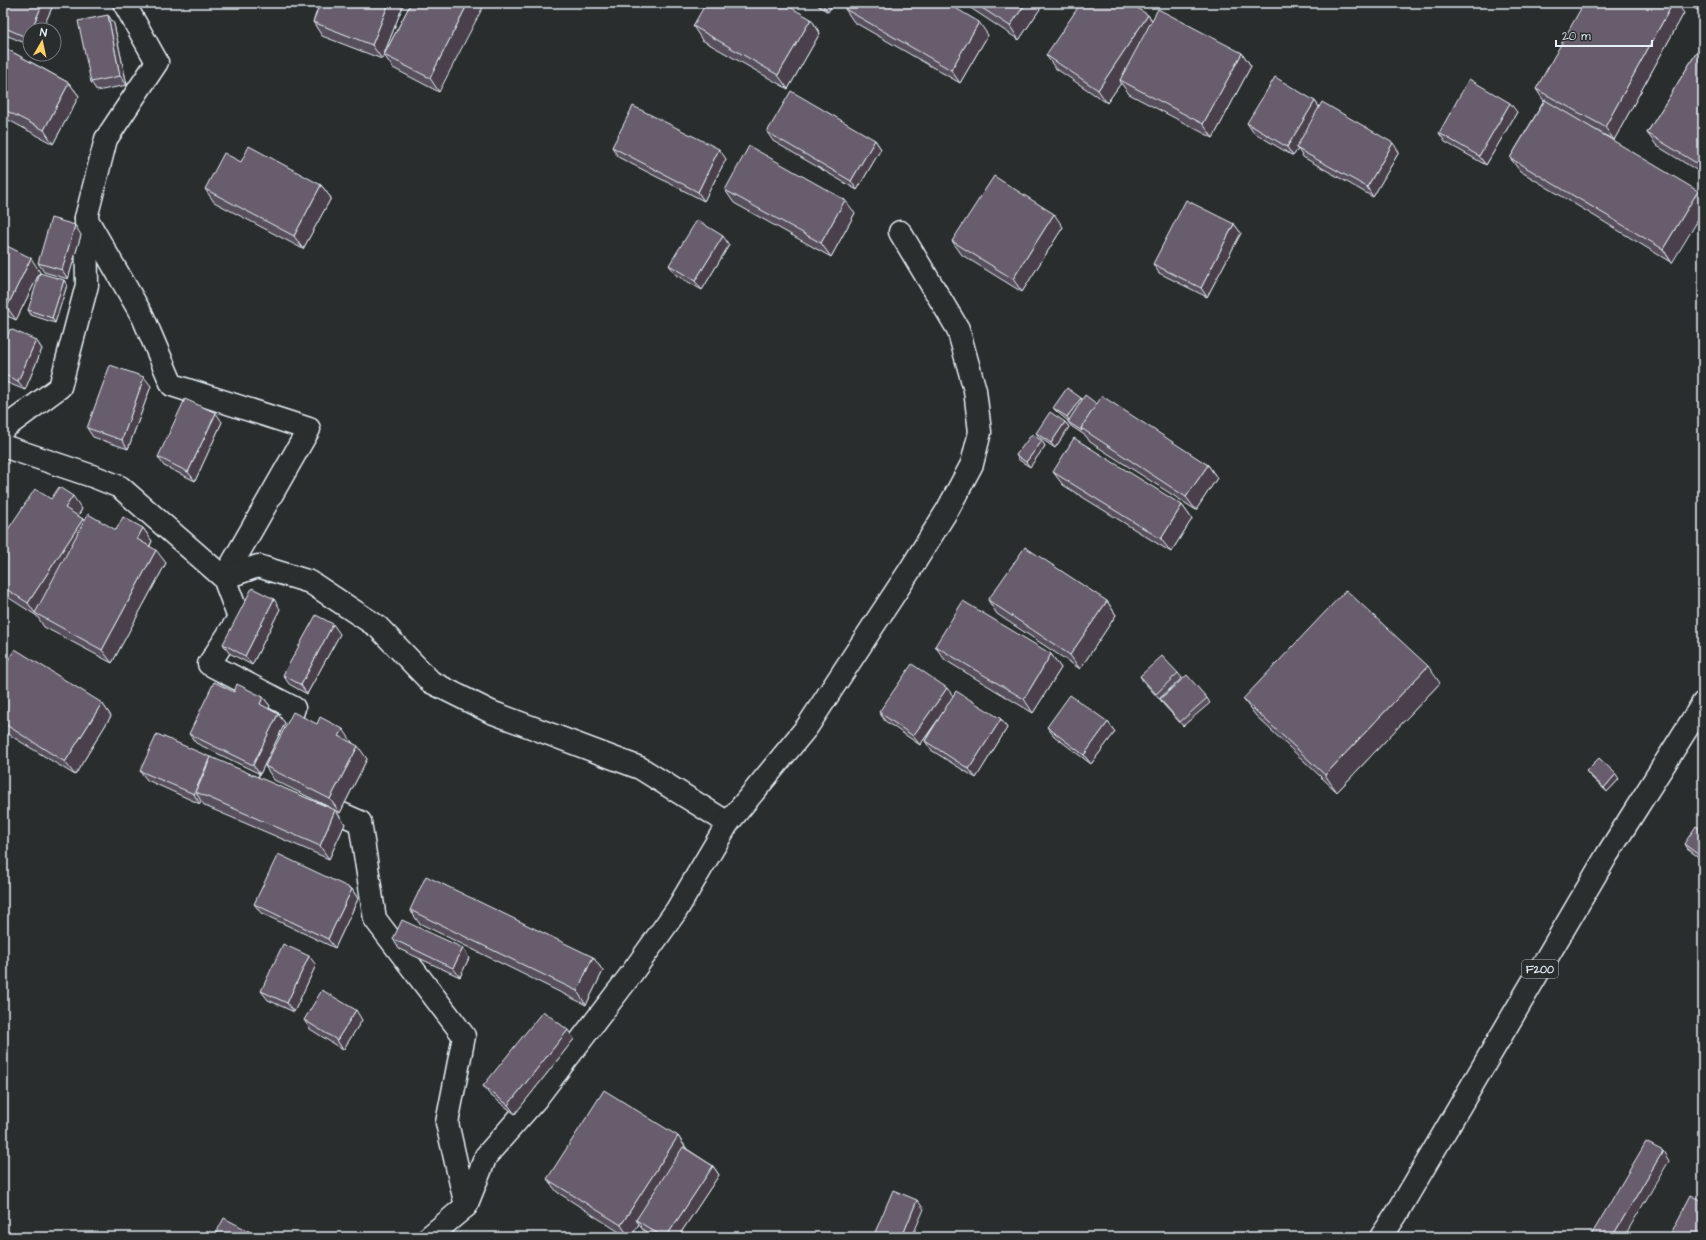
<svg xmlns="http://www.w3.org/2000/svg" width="1706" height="1240" viewBox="0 0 1706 1240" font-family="'Architects Daughter',sans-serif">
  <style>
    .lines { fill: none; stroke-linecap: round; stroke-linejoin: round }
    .minor-casing { stroke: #e8f1f8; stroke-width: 25 }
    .major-casing { stroke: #e8f1f8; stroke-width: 25 }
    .minor { stroke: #2a2d2e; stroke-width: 22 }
    .major { stroke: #2a2d2e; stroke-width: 22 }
    .wall { fill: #59505d; stroke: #e8f1f8 }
    .shaded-wall { fill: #48414c; stroke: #e8f1f8 }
    .building { fill: #675d6c; stroke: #e8f1f8 }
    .labels { text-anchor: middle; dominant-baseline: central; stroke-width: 3.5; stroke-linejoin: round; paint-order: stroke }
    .shield { fill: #2a2d2e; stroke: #afb6bb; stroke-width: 1 }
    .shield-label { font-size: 11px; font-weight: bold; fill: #e8f1f8 }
  </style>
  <rect width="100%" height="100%" fill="#2a2d2e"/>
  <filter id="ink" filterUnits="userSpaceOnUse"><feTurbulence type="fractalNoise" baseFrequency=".025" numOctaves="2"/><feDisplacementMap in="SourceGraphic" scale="8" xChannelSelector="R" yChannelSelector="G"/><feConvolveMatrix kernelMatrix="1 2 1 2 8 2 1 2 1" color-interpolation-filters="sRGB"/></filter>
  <g filter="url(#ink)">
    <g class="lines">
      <g class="minor-casing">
        <g id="minor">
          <path d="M86 218 143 317 172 385 309 429 224 578"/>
          <path d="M3 429 60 387 87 285 86 218 106 139 157 62 124 3"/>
          <path d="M3 446 95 477 120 487 224 578 239 618 209 664 294 708 269 782 360 822 375 919 464 1036 447 1123 466 1206"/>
          <path d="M224 578 258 566 310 582 378 627 431 682 491 712 640 768 728 823"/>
          <path d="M429 1237 466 1206 486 1156 536 1099 629 977 676 911 728 823 807 727 910 570 948 509 972 464 980 432 975 390 958 329 900 232"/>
        </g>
      </g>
      <g class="major-casing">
        <path id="major" d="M1381 1237 1396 1215 1607 855 1703 703"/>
      </g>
      <use href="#minor" class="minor"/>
      <use href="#major" class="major"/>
    </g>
    <g class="wall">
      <path d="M3 3H54L42 30H30V45L3 34Z"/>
      <path d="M320 3H404L382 59 322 36 313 22Z"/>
      <path d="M411 3 439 92 393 68 384 55Z"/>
      <path d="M814 3H833L828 12Z"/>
      <path d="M963 3H1044L1019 40Z"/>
      <path d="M1687 3H1703V14Z"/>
      <path d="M845 9 988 35 960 83 854 22Z"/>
      <path d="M1684 13 1614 140 1584 124 1672 263 1520 171 1510 158 1544 101 1536 89Z"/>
      <path d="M108 15 114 24 127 85 97 91 91 82Z"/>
      <path d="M1148 15 1152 20 1242 53 1251 66 1213 138 1129 94 1121 83 1107 103 1055 68 1046 55Z"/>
      <path d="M811 19 820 33 788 89 702 40 693 26Z"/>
      <path d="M1703 42V174L1657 146 1647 133Z"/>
      <path d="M3 47 69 83 79 96 53 144 3 117Z"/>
      <path d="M1315 101 1319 107 1399 152 1373 197 1303 157 1298 149 1293 156 1253 132 1247 123Z"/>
      <path d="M1517 112 1486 165 1445 142 1439 133Z"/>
      <path d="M767 132 875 140 881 149 857 190 773 141Z"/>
      <path d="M612 147 726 159 704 201 618 157Z"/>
      <path d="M241 162 321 185 331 198 303 249 214 202 205 189Z"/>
      <path d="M725 190 855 213 831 257 734 203Z"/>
      <path d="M1234 224 1241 233 1207 297 1159 273 1153 264Z"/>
      <path d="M1063 227 1022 292 962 255 952 241Z"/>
      <path d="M81 235 68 279 44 272 38 263Z"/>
      <path d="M3 244 40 272 16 320 3 314Z"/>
      <path d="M729 245 702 290 676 275 669 265Z"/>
      <path d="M64 280 67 285 55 323 31 315 28 310Z"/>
      <path d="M36 340 42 349 25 390 3 381V347Z"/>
      <path d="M151 386 128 449 93 437 87 428Z"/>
      <path d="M1081 398 1082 400 1097 404 1208 465 1217 478 1196 510 1090 442 1086 436 1071 426 1068 422V421L1057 412 1053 408Z"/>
      <path d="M222 422 195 481 164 466 158 457Z"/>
      <path d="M1065 422 1069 427 1055 448 1040 438 1036 433Z"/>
      <path d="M1042 441 1045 446 1030 467 1019 460 1016 455Z"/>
      <path d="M1053 472 1182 505 1192 519 1171 552 1063 485Z"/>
      <path d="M51 499 82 509 78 516 83 519 84 522 116 530 143 528 152 541 150 546 166 563 112 663 44 627 37 616 3 594V537Z"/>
      <path d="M988 600 1107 601 1116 615 1080 669 997 614Z"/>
      <path d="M280 609 252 665 229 653 223 644Z"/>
      <path d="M340 634 307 694 289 684 283 675Z"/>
      <path d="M935 646 1051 654 1061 668 1033 713 945 660Z"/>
      <path d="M3 668 102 703 111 716 75 775 3 731Z"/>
      <path d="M1178 673 1182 678 1159 699 1143 681 1140 676Z"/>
      <path d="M1440 683 1337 792 1256 716 1243 699Z"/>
      <path d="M234 692 263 697 270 706 268 709 278 714 285 723 260 774 196 743 189 734Z"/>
      <path d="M953 696 1001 719 1007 728 976 778 931 750 925 741 934 725 920 745 885 721 879 712Z"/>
      <path d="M1207 698 1210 703 1183 726 1163 704 1160 699Z"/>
      <path d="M1108 722 1115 732 1091 764 1054 736 1047 727Z"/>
      <path d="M352 742 367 759 340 813 336 811 345 824 329 859 205 806 201 801 200 804 147 780 140 771 210 757V758L331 808 274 780 265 766Z"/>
      <path d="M1586 771 1619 779 1607 792 1590 776Z"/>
      <path d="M1703 831V860L1687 849 1684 844Z"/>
      <path d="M352 889 358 899 335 948 261 913 254 904Z"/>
      <path d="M410 910 593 957 603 971 586 1005 419 923Z"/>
      <path d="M393 939 463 948 469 958 460 977 399 949Z"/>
      <path d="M316 965 294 1012 268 1000 261 991Z"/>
      <path d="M304 1020H362L343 1050 310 1029Z"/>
      <path d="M574 1039 515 1114 490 1095 483 1086Z"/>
      <path d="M678 1136 687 1149 713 1166 719 1175 678 1237H655L642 1229 639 1224 631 1237H627L557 1192 547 1179Z"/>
    </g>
    <g class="shaded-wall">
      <path d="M43 3H54L42 30H31Z"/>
      <path d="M389 3H404L382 59 372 45Z"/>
      <path d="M468 3H485L439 92 430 78Z"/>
      <path d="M821 3H833L828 12Z"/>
      <path d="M1026 3H1044L1019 40 1010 26Z"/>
      <path d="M1673 3H1677L1684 13 1614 140 1605 127Z"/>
      <path d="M1702 3H1703V12L1699 7Z"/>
      <path d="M108 15 114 24 127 85 120 76Z"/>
      <path d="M1148 15 1158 29 1120 80 1121 83 1107 103 1098 90Z"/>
      <path d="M811 19 820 33 788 89 778 75Z"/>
      <path d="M979 22 988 35 960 83 951 70Z"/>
      <path d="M30 33V41L28 38Z"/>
      <path d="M1242 53 1251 66 1213 138 1203 124Z"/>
      <path d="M69 83 79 96 53 144 44 130Z"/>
      <path d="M1315 101 1321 110 1296 148 1298 149 1293 156 1287 147Z"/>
      <path d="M1510 103 1517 112 1486 165 1479 156Z"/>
      <path d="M875 140 881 149 857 190 851 181Z"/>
      <path d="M1393 143 1399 152 1373 197 1367 187Z"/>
      <path d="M719 149 726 159 704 201 698 192Z"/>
      <path d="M321 185 331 198 303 249 294 236Z"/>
      <path d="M1698 191 1703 198V212L1672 263 1663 249Z"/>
      <path d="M845 200 855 213 831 257 821 243Z"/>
      <path d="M1054 214 1063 227 1022 292 1013 279Z"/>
      <path d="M1234 224 1241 233 1207 297 1201 288Z"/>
      <path d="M75 225 81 235 68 279 62 270Z"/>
      <path d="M723 236 729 245 702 290 695 281Z"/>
      <path d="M31 258 40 272 16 320 7 307Z"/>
      <path d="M64 280 67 285 55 323 52 318Z"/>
      <path d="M3 317 7 324 3 332Z"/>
      <path d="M36 340 42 349 25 390 18 381Z"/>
      <path d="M144 377 151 386 128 449 122 440Z"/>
      <path d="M1081 398 1084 403 1070 422 1067 417Z"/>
      <path d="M216 413 222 422 195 481 188 472Z"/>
      <path d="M1065 422 1069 427 1055 448 1051 443Z"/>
      <path d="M1042 441 1045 446 1030 467 1026 462Z"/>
      <path d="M1208 465 1217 478 1196 510 1186 497Z"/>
      <path d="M73 496 82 509 74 522 65 508Z"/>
      <path d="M1182 505 1192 519 1171 552 1161 539Z"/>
      <path d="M83 519 92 533 35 613 28 603Z"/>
      <path d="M143 528 152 541 146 553 137 539Z"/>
      <path d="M156 550 166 563 112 663 102 650Z"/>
      <path d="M274 599 280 609 252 665 245 656Z"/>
      <path d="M1107 601 1116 615 1080 669 1070 655Z"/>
      <path d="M333 624 340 634 307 694 301 685Z"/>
      <path d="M1051 654 1061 668 1033 713 1024 699Z"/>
      <path d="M1428 666 1440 683 1337 792 1325 775Z"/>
      <path d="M947 688 954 697 920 745 913 736Z"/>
      <path d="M263 697 270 706 266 713 260 704Z"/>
      <path d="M102 703 111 716 75 775 65 762Z"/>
      <path d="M278 714 285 723 260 774 253 765Z"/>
      <path d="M1001 719 1007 728 976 778 969 769Z"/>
      <path d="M1108 722 1115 732 1091 764 1084 755Z"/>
      <path d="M343 729 352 742 349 749 339 736Z"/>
      <path d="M358 746 367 759 340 813 330 799Z"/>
      <path d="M210 757 216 766 196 792 201 801 200 804 194 794Z"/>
      <path d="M1616 774 1619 779 1607 792 1604 788Z"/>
      <path d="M335 810 345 824 329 859 320 846Z"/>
      <path d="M352 889 358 899 335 948 328 939Z"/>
      <path d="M463 948 469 958 460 977 453 968Z"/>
      <path d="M309 956 316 965 294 1012 287 1003Z"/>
      <path d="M593 957 603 971 586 1005 577 991Z"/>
      <path d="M356 1010 362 1020 343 1050 337 1040Z"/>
      <path d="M568 1030 574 1039 515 1114 508 1105Z"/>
      <path d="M678 1136 687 1150 636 1220 639 1224 631 1237H629L621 1225Z"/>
      <path d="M1663 1151 1669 1161 1624 1237H1612Z"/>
      <path d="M713 1166 719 1175 678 1237H666Z"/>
      <path d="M917 1200 924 1209 912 1237H902Z"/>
    </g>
    <g class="building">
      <path d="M3 3H43L31 30H30V33L28 38 3 27Z"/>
      <path d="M320 3H389L372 45 313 22Z"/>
      <path d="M411 3H468L430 78 384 55Z"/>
      <path d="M706 3H783L811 19 778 75 693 26Z"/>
      <path d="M848 3H947L979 22 951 70 845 9Z"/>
      <path d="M974 3H1026L1010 26Z"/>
      <path d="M1081 3H1130L1148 15 1098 90 1046 55Z"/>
      <path d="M1584 3H1673L1605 127 1536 89Z"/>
      <path d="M1694 3H1702L1699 7Z"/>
      <path d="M1158 9 1242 53 1203 124 1120 80Z"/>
      <path d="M108 15 120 76 91 82 78 21Z"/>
      <path d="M1703 42V167L1647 133Z"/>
      <path d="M3 47 69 83 44 130 3 109Z"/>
      <path d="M1275 77 1315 101 1287 147 1247 123Z"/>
      <path d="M1469 79 1510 103 1479 156 1439 133Z"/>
      <path d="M791 91 875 140 851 181 767 132Z"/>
      <path d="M1545 100 1698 191 1663 249 1510 158Z"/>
      <path d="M1322 102 1393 143 1367 187 1296 148Z"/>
      <path d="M633 106 719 149 698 192 612 147Z"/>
      <path d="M249 146 321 185 294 236 205 189 224 153 241 162Z"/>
      <path d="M749 146 845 200 821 243 725 190Z"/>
      <path d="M994 176 1054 214 1013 279 952 241Z"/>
      <path d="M1186 200 1234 224 1201 288 1153 264Z"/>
      <path d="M51 218 75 225 62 270 38 263Z"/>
      <path d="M697 220 723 236 695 281 669 265Z"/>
      <path d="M3 244 31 258 7 307 3 305Z"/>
      <path d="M40 273 64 280 52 318 28 310Z"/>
      <path d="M10 329 36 340 18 381 3 374V347Z"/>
      <path d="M110 365 144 377 122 440 87 428Z"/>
      <path d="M1067 388 1081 398 1067 417 1053 408Z"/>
      <path d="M1085 395 1097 404 1081 428 1082 431 1068 422Z"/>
      <path d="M1102 396 1208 465 1186 497 1081 428Z"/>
      <path d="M185 399 216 413 188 472 158 457Z"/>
      <path d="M1050 412 1065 422 1051 443 1036 433Z"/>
      <path d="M1032 434 1042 441 1026 462 1016 455Z"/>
      <path d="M1074 438 1182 505 1161 539 1053 472Z"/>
      <path d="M59 487 73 496 65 508 83 519 28 603 3 587V537L35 489 51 499Z"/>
      <path d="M88 514 116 530 123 517 143 528 137 539 156 550 102 650 35 613Z"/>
      <path d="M1025 547 1107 601 1070 655 988 600Z"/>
      <path d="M252 588 274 599 245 656 223 644Z"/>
      <path d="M1346 590 1428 666 1325 775 1243 699Z"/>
      <path d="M963 601 1051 654 1024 699 935 646Z"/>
      <path d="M316 615 333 624 301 685 283 675Z"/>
      <path d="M15 649 102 703 65 762 3 723V668Z"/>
      <path d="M1162 656 1178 673 1156 694 1140 676Z"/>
      <path d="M912 664 947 688 913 736 879 712Z"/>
      <path d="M1187 675 1207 698 1180 722 1160 699Z"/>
      <path d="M214 682 234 692 237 684 263 697 260 704 278 714 253 765 189 734Z"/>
      <path d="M956 691 1001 719 969 769 925 741Z"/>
      <path d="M1070 695 1108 722 1084 755 1047 727Z"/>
      <path d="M293 712 317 724 320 717 343 729 339 736 358 746 330 799 265 766Z"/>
      <path d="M157 734 210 757 194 794 140 771Z"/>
      <path d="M211 757 335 810 320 846 196 792Z"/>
      <path d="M1599 758 1616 774 1604 788 1586 771Z"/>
      <path d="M1703 818V825L1700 823Z"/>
      <path d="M1696 826 1703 831V858L1684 844Z"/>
      <path d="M278 854 352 889 328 939 254 904Z"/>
      <path d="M426 876 593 957 577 991 410 910Z"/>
      <path d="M402 920 463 948 453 968 393 939Z"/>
      <path d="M283 944 309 956 287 1003 261 991Z"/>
      <path d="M322 990 356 1010 337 1040 304 1020Z"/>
      <path d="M543 1011 568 1030 508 1105 483 1086Z"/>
      <path d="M604 1090 678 1136 621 1225 547 1179Z"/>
      <path d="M1646 1142 1663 1151 1612 1237H1590Z"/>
      <path d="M683 1147 713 1166 666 1237H663L636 1220Z"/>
      <path d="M893 1190 917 1200 902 1237H873Z"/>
      <path d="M1691 1195 1703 1201V1237H1669Z"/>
      <path d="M224 1218 260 1237H214Z"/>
      <path d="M1239 1234 1242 1237H1235Z"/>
    </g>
  </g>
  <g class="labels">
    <rect class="shield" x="1522" y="960" width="36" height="18" rx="3"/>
    <g class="shield-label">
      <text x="1540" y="969">F200</text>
    </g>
  </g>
  <rect width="1706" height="1240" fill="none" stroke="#2a2d2e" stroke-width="16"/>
  <rect x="8" y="8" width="1690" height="1224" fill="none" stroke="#e8f1f8" stroke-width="1.5" filter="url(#ink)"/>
  <g transform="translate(42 42) rotate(9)"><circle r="19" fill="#2a2d2e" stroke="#767b7f"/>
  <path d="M0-3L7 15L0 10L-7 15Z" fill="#ffd166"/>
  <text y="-6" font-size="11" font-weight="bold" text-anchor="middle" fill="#e8f1f8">N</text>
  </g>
  <path d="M1556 40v6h96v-6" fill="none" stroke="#e8f1f8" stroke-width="2"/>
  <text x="1562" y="40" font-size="12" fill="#e8f1f8" stroke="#2a2d2e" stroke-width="3" paint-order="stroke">20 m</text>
</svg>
